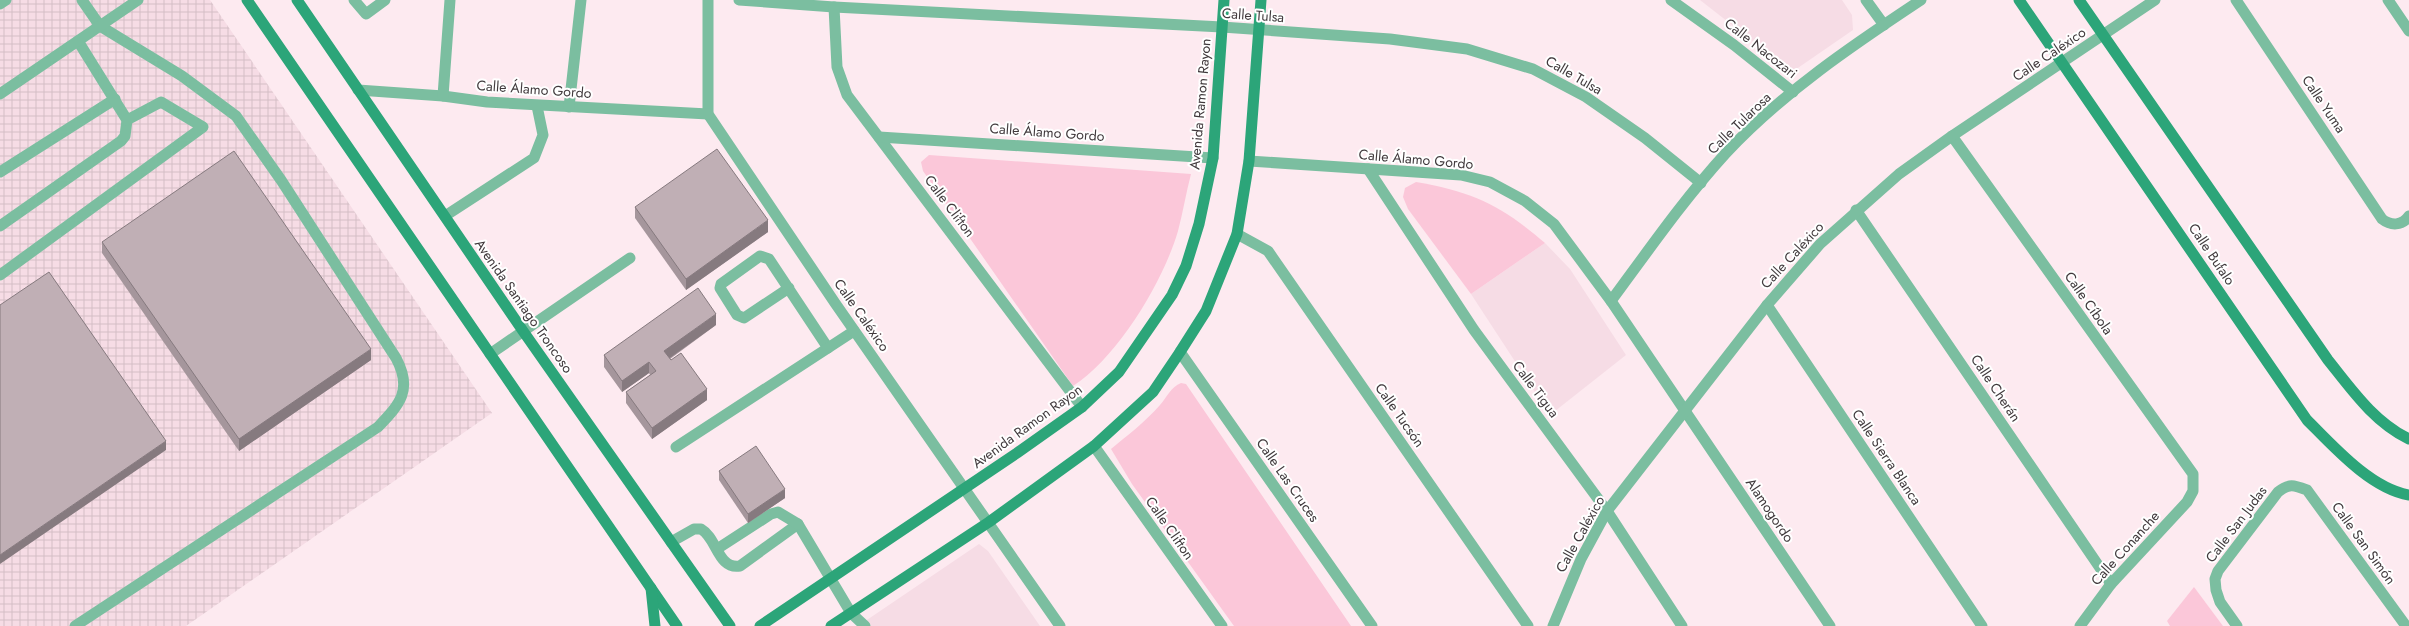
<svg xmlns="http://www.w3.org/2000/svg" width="2409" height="626" viewBox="0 0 2409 626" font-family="Jost,sans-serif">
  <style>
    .built { fill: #f6dce5 }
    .industrial { fill: url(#industrial-grid) }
    .green { fill: #fbc7d9 }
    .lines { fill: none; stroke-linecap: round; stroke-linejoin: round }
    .service { stroke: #7bbea0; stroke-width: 11 }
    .minor { stroke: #7bbea0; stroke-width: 11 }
    .secondary { stroke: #2ca579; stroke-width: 11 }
    .wall { fill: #a5969c }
    .shaded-wall { fill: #867a7f }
    .building { fill: #c0afb5; stroke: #867a7f }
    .labels { text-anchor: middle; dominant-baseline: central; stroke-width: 4; stroke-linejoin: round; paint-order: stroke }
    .street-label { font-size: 14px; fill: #413a3d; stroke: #fff }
  </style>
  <defs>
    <pattern id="industrial-grid" width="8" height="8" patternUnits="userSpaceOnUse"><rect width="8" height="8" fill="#f6dce5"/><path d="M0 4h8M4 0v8" fill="none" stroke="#d4bec5"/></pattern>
  </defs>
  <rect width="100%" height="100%" fill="#fdeaf0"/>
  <g class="built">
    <path d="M1700 0H1842L1852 15 1853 30 1792 72Z"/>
    <path d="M1545 243 1570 269 1626 355 1550 415 1471 294Z"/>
    <path d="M979 544 988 551 1040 626H858Z"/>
  </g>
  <path class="industrial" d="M0 0H210L492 413 186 626H0Z"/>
  <g class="green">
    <path d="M929 155 1191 174C1186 193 1183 212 1178 231 1163 282 1118 357 1073 386L923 171 921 162Z"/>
    <path d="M1416 182C1473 192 1501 205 1545 243L1471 294 1408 209 1403 197 1405 188Z"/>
    <path d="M1181 383 1186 384 1351 626H1234L1132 484 1111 449C1128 435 1145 422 1160 405 1167 397 1171 387 1181 383Z"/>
    <path d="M2194 587 2223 626H2170L2167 621Z"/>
  </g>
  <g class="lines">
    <g class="service">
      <path d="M354 0 366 14 385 0"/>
      <path d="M0 172 115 99"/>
      <path d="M445 216 534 158 543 135 537 106"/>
      <path d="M0 226 121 141 125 136 127 120 78 41"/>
      <path d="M0 275 203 127 161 102 127 120"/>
      <path d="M789 288 744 318 737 315 720 288 721 284 760 256 769 259 828 348"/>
      <path d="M490 354 630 258"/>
      <path d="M676 447 854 331"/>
      <path d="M671 542 694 529H701C717 538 718 570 740 566L798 524 851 613 865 626"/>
      <path d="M717 549 771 514 778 512 798 524"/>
      <path d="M75 626 378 427C400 404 413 390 396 358L281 180 236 116 182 76 100 26 82 0"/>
    </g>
    <g class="minor">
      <path d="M708 0V114L835 303 1060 626"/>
      <path d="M739 0 834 7 1222 27 1390 39 1467 49 1533 69 1586 97 1645 138 1701 183"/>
      <path d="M1671 0 1734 45 1793 92"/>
      <path d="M1866 0 1884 25"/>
      <path d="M2236 0 2382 219C2391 226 2402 226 2409 216"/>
      <path d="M2388 0 2409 31"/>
      <path d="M0 4 6 0"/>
      <path d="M834 7 837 67 847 95 1082 407"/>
      <path d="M358 90 443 96 487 102 708 114"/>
      <path d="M0 94 138 0"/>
      <path d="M443 96 450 0"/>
      <path d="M569 107 581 0"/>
      <path d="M1952 136 2193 474V491L2187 502 2111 584 2080 626"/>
      <path d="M879 137 1213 158"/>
      <path d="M1249 161 1461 175 1490 182 1525 201 1554 224 1611 301 1830 626"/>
      <path d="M1368 169 1474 330 1607 511 1682 626"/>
      <path d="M1856 210 2111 584"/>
      <path d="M1237 234 1268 251 1528 626"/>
      <path d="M1611 301C1648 251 1684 199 1726 153 1782 93 1853 45 1921 0"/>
      <path d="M1767 305 1982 626"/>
      <path d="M1180 352 1372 626"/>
      <path d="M1094 446 1222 626"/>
      <path d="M1553 626 1581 559 1607 511 1767 305 1820 244 1899 174 1952 136 2155 0"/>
      <path d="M2237 626 2220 602 2216 590 2215 579 2218 571 2278 492C2289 483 2294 485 2307 490L2406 626"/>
    </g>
    <g class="secondary">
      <path d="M247 0 677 626"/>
      <path d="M297 0 523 331 730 626"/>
      <path d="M2019 0 2307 420C2333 446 2371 489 2409 495"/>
      <path d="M2079 0 2328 360C2352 390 2374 422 2409 439"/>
      <path d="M651 588 655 626"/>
      <path d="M760 626 1017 453 1082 407 1119 372 1172 295 1186 266 1199 224 1213 158 1224 0"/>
      <path d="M831 626 989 522 1094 446 1153 392 1180 352 1206 311 1237 234 1249 161 1261 0"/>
    </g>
  </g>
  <g class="wall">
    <path d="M635 207 768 232 686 290 635 218Z"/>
    <path d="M102 242 371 360 239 451 102 253Z"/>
    <path d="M716 325 670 359 707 400 652 439 626 403V392L650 375 649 373 622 392 604 367V355Z"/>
    <path d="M719 471 785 498 748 523 719 480Z"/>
  </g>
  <g class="shaded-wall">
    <path d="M768 220V232L686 290V279Z"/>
    <path d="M716 314V325L664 362V351Z"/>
    <path d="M371 349V360L239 451V439Z"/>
    <path d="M649 362V373L622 392V381Z"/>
    <path d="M707 389V400L652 439V428Z"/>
    <path d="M166 441V450L0 564V555Z"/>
    <path d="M785 489V498L748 523V514Z"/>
  </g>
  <g class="building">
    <path d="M717 149 768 220 686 279 635 207Z"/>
    <path d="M234 151 371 349 239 439 102 242Z"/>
    <path d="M49 272 166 441 0 555V305Z"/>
    <path d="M698 288 716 314 664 351 671 360 681 353 707 389 652 428 626 392 656 371 649 362 622 381 604 355Z"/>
    <path d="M756 446 785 489 748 514 719 471Z"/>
  </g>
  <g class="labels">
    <g class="street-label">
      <text transform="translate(1253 15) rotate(4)">Calle Tulsa</text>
      <text transform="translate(1761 48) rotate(38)">Calle Nacozari</text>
      <text transform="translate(2049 54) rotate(-34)">Calle Caléxico</text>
      <text transform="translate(1574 75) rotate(30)">Calle Tulsa</text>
      <text transform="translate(534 89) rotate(4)">Calle Álamo Gordo</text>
      <text transform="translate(1200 104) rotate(-85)">Avenida Ramon Rayon</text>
      <text transform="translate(2324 104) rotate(56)">Calle Yuma</text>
      <text transform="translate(1739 123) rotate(-44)">Calle Tularosa</text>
      <text transform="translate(1047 132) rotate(4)">Calle Álamo Gordo</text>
      <text transform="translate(1416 159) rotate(5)">Calle Álamo Gordo</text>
      <text transform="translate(950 206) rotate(53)">Calle Clifton</text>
      <text transform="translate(2212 254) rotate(56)">Calle Bufalo</text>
      <text transform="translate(1792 255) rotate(-47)">Calle Caléxico</text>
      <text transform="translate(2089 303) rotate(55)">Calle Cíbola</text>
      <text transform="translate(524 306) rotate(55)">Avenida Santiago Troncoso</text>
      <text transform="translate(862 315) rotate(55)">Calle Caléxico</text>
      <text transform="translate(1996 388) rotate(56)">Calle Cherán</text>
      <text transform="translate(1536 389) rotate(53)">Calle Tigua</text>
      <text transform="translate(1400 415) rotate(55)">Calle Tucsón</text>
      <text transform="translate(1027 426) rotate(-36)">Avenida Ramon Rayon</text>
      <text transform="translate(1887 457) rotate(56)">Calle Sierra Blanca</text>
      <text transform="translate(1288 480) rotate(55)">Calle Las Cruces</text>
      <text transform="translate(1770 510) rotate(56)">Alamogordo</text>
      <text transform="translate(2236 524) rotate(-53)">Calle San Judas</text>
      <text transform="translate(1170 528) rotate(55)">Calle Clifton</text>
      <text transform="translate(1580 534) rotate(-61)">Calle Caléxico</text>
      <text transform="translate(2364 543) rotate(54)">Calle San Simón</text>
      <text transform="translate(2125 548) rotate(-48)">Calle Conanche</text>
    </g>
  </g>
</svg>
